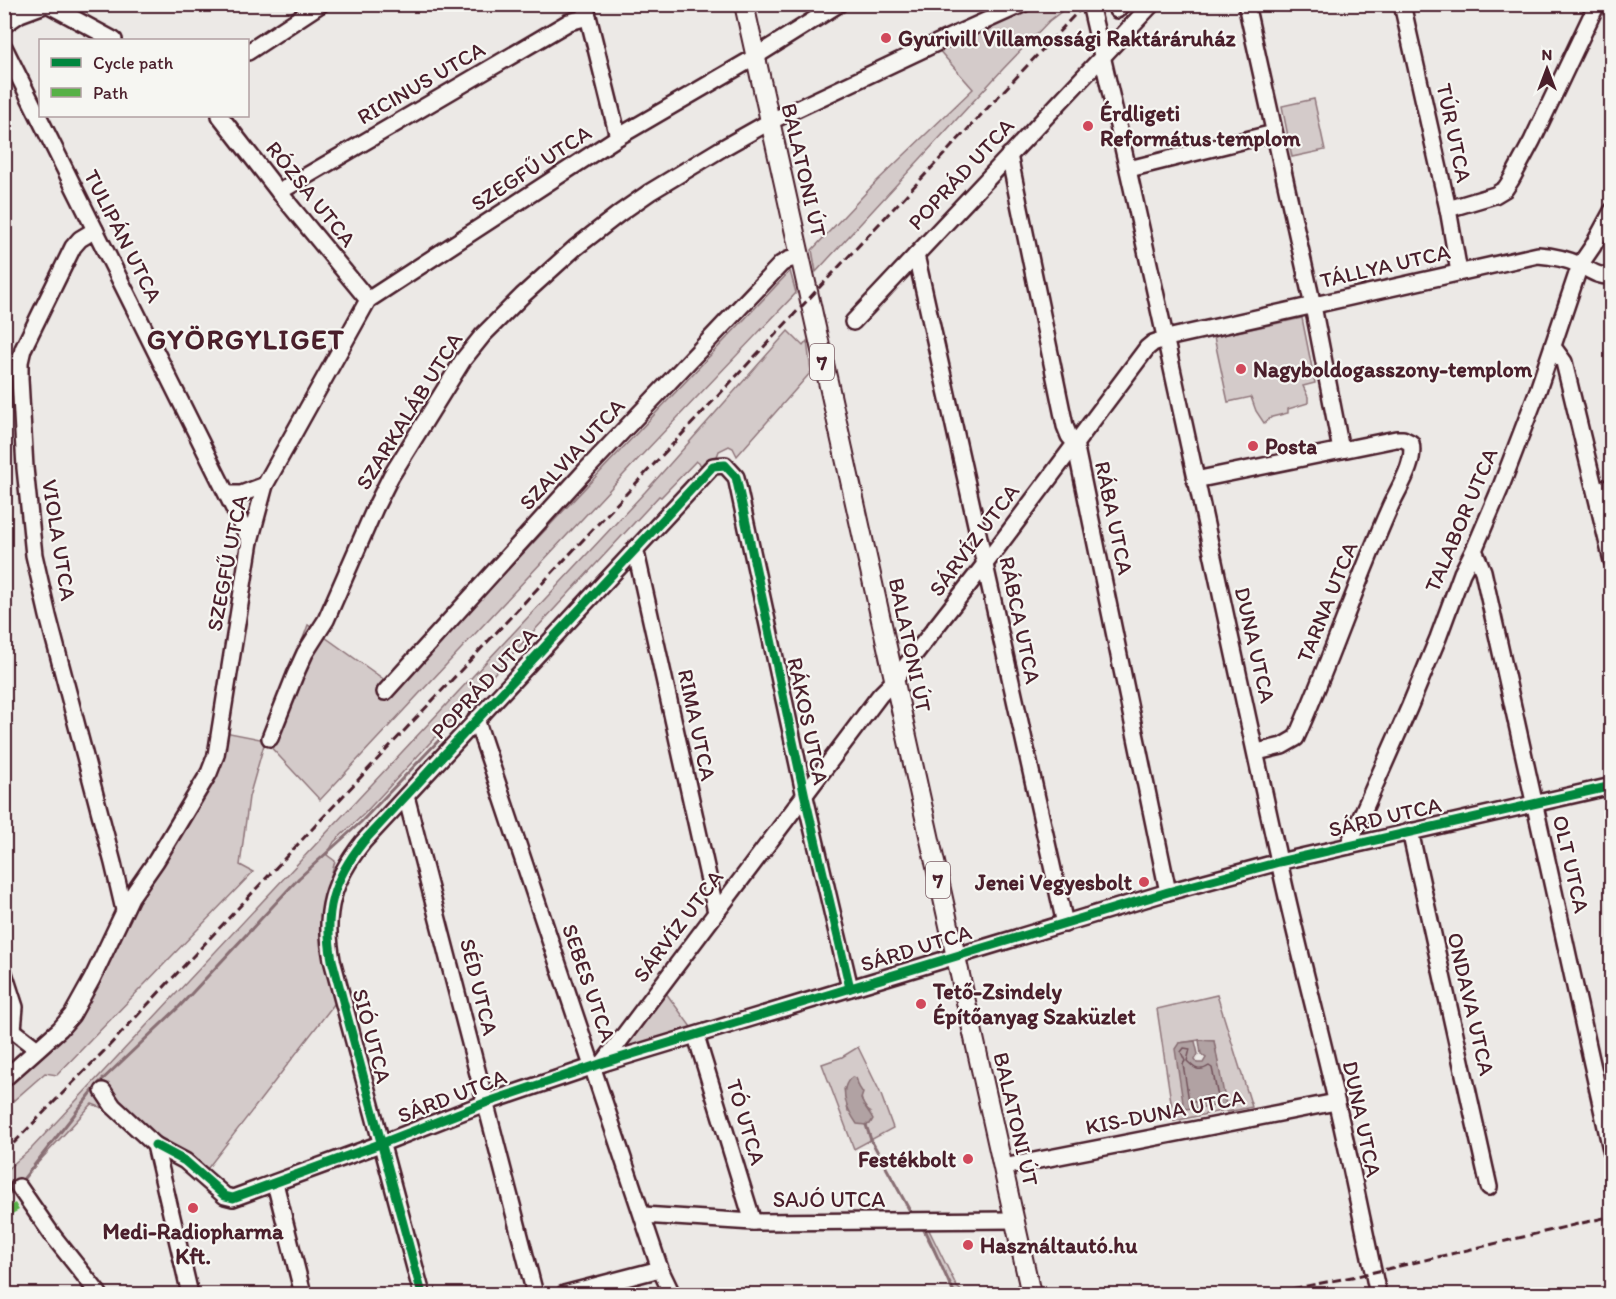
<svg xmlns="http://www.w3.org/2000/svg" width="1616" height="1299" viewBox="0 0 1616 1299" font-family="Itim,sans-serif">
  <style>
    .green { fill: #d4cbca; stroke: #8f757a; stroke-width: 1.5; fill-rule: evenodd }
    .water { fill: #b1a2a3; stroke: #886e73; stroke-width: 1.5 }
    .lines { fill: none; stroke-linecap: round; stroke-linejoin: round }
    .shore { stroke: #73535b; stroke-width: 1.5 }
    .stream { stroke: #886e73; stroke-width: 3 }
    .minor-casing { stroke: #4a1f2b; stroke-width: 20 }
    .major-casing { stroke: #4a1f2b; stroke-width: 22 }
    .minor { stroke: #f6f6f2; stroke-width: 15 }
    .major { stroke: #f6f6f2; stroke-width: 18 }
    .rail { stroke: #4a1f2b; stroke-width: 3; stroke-dasharray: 9 4.5; stroke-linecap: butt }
    .quiet { stroke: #57b146; stroke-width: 8; stroke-dasharray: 15 8; stroke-linecap: butt }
    .cycleway-casing { stroke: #f6f6f2; stroke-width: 13 }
    .cycleway { stroke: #00873e; stroke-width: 9 }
    .poi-dot { fill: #d1495b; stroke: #f6f6f2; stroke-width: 2 }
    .labels { text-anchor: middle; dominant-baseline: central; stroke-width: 4.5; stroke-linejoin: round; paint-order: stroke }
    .shield { fill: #f6f6f2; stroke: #7e6067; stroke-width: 1.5 }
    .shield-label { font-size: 21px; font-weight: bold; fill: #4a1f2b }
    .poi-label { font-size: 22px; font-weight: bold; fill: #4a1f2b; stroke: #f6f6f2; text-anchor: start }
    .street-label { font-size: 22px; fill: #4a1f2b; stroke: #f6f6f2 }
    .district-label { font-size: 28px; font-weight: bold; letter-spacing: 1.5px; fill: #4a1f2b; stroke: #f6f6f2 }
  </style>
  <rect width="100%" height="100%" fill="#ece9e6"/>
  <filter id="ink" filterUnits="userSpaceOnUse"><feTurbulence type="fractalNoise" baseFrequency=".0167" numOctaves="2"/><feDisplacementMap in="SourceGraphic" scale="12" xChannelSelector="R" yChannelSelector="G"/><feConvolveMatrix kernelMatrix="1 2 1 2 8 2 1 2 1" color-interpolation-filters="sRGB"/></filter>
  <g filter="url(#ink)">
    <g class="green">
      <path d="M1030 5H1070L1049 21 1003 69 816 272 812 250 877 181 973 89 930 40Z"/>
      <path d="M1314 99 1325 150 1292 157 1282 106Z"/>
      <path d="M790 271 796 293 639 458 320 800 265 741 249 797 240 865 253 872 57 1075 45 1073 5 1108V1085L61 1031 225 732 265 740 308 625 396 688Z"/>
      <path d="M1302 318 1315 383 1303 386 1308 397V403L1288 409V413L1272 417 1264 423 1256 411 1251 397 1228 402 1214 337Z"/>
      <path d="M788 331 803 346 807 341 811 372 737 456 733 448 729 446 719 451 715 462 705 468 696 461 661 497 659 496 363 815 334 842 327 855 335 861 328 887 326 918 338 999 204 1173 156 1142 114 1104 105 1109 92 1104 12 1191 5 1203V1171L31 1149 645 492Z"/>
      <path d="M663 989 694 1031 631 1049 625 1044Z"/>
      <path d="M1217 995 1252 1107 1227 1112 1225 1110 1174 1121 1157 1009ZM1199 1040 1214 1041 1225 1105 1179 1043Z"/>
      <path d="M858 1047 880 1092 893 1128 854 1149 822 1064 842 1057ZM856 1078 864 1108 870 1112 848 1111 844 1089Z"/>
      <path d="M922 1228H928L957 1287 965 1294H956Z"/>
    </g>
    <g class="water">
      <path d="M1199 1040 1214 1041 1226 1105 1184 1109 1175 1049 1179 1043 1195 1041 1198 1054 1195 1060 1197 1063H1203L1206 1058 1201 1054Z"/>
      <path d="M852 1077 856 1078 859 1087 863 1093 861 1099C864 1107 869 1111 873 1119L870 1124 866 1125 857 1124C848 1111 837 1089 852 1077Z"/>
    </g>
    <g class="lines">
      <path class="shore" d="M1184 1048 1190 1049 1187 1061C1194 1068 1199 1073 1209 1066L1212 1068 1218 1097 1216 1100 1192 1102 1189 1101 1183 1064 1185 1061 1181 1052Z"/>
      <g class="stream">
        <path d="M866 1125 871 1140 910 1211"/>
        <path d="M21 1182 100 1082 179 1007 299 878 361 822 442 737"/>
        <path d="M4 1195 14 1188"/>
        <path d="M924 1227 954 1294"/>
      </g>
      <g class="minor-casing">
        <g id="minor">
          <path d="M585 4 618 137"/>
          <path d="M1090 4C1157 289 1216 575 1279 861 1296 941 1318 1020 1336 1100 1351 1164 1364 1230 1378 1294"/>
          <path d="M1246 4 1313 306 1341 450"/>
          <path d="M1402 4 1448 209 1459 272"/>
          <path d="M1117 10 1122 4"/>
          <path d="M4 25 20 14 47 4 114 40"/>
          <path d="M4 47 250 541"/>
          <path d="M248 52 321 4"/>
          <path d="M220 116 279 192 368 300"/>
          <path d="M1009 155 1065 426 1069 436 1075 443 1168 892"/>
          <path d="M1129 169 1274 133"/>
          <path d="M279 192 569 22 588 17"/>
          <path d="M1448 209 1495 195 1505 189 1511 180 1532 141 1597 4"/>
          <path d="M95 230 80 239 73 247 23 349 20 362V379L25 468 34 555 48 616 113 863 124 910"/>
          <path d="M916 255 1065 924"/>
          <path d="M853 322 1152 4"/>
          <path d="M1553 347 1564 362 1612 561"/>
          <path d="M1195 480 1396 439H1403L1411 443C1416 463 1398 489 1390 507 1356 583 1330 662 1296 738L1282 746 1257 752"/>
          <path d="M1596 491 1612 487"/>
          <path d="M228 494H241L265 485"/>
          <path d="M635 548 716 912"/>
          <path d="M1474 550 1483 571 1612 1154"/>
          <path d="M385 692 586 470 781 264 788 260 799 257"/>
          <path d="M476 719 660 1269 672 1294"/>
          <path d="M270 738 295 675 305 653 326 620 375 508 391 476 463 360 483 335 522 296 575 248 620 213 650 192 721 149 769 122 943 40 1023 4"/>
          <path d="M406 796 535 1294"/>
          <path d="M1410 831 1489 1187"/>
          <path d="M1348 846 1409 708 1438 638 1462 573 1474 550 1500 489 1538 390 1580 265 1593 246 1612 211"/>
          <path d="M4 973 15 1007 13 1030"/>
          <path d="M6 1025 37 1049"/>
          <path d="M696 1036 753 1222"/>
          <path d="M603 1063 880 695 893 682 985 564 1147 348 1153 343 1167 338 1538 255C1552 256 1567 259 1580 265 1591 271 1598 277 1612 276"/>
          <path d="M4 1079 60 1029 72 1015 92 979 131 897 156 861 209 773 216 755 250 541 265 485 368 300 618 137 745 63 839 4"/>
          <path d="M103 1091 113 1106 155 1145 190 1294"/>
          <path d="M155 1145 185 1161 225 1196 233 1198 380 1144 485 1103 603 1063 1168 892 1279 862 1612 786"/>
          <path d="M1003 1167 1336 1102"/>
          <path d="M275 1183 303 1294"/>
          <path d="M19 1187 53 1236 99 1294"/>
          <path d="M643 1215 753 1222 1014 1220"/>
          <path d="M422 1294 332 960C323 912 333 880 363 842L713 466 725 465 736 477 805 797 850 988"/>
          <path d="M564 1294 660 1269"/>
        </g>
      </g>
      <g class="major-casing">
        <path id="major" d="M744 4 1031 1294"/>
      </g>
      <use href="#minor" class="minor"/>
      <use href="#major" class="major"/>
      <g class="rail">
        <path d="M4 1153 107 1048 1085 4"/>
        <path d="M1266 1294 1357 1276 1612 1216"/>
      </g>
      <path class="quiet" d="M4 1214 23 1203"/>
      <g class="cycleway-casing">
        <g id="cycleway">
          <path d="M155 1145 185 1161 225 1196 233 1198 380 1144 485 1103 603 1063 1168 892 1279 862 1612 786"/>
          <path d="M422 1294 332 960C323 912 333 880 363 842L713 466 725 465 736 477 805 797 850 988"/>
        </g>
      </g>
      <use href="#cycleway" class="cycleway"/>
    </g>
  </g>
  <g class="poi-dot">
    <circle cx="886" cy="38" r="6"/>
    <circle cx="1088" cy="126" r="6"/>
    <circle cx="1241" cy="369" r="6"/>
    <circle cx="1253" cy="446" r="6"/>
    <circle cx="1144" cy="882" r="6"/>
    <circle cx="921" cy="1004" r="6"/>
    <circle cx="968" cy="1159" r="6"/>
    <circle cx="193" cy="1208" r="6"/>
    <circle cx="968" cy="1245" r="6"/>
  </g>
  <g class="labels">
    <g class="shield">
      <rect x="810" y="344" width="24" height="36" rx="4.5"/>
      <rect x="926" y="862" width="24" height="36" rx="4.5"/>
    </g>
    <g class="shield-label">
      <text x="822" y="362">7</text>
      <text x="938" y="880">7</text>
    </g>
    <g class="poi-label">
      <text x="898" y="38">Gyurivill Villamossági Raktáráruház</text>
      <text x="1100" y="113">Érdligeti<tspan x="1100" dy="25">Református templom</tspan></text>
      <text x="1253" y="369">Nagyboldogasszony-templom</text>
      <text x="1265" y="446">Posta</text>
      <text x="1132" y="882" text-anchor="end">Jenei Vegyesbolt</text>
      <text x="933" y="991">Tető-Zsindely<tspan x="933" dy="25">Építőanyag Szaküzlet</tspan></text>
      <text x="956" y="1159" text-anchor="end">Festékbolt</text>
      <text x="193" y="1231" text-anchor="middle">Medi-Radiopharma<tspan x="193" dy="25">Kft.</tspan></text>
      <text x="980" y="1245">Használtautó.hu</text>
    </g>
    <g class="street-label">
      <text transform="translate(421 83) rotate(-30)">RICINUS UTCA</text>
      <text transform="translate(1454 133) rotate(78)">TÚR UTCA</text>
      <text transform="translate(531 168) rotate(-33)">SZEGFŰ UTCA</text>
      <text transform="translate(804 170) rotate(77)">BALATONI ÚT</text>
      <text transform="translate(961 174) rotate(-47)">POPRÁD UTCA</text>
      <text transform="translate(311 194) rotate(51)">RÓZSA UTCA</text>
      <text transform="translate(123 236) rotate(63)">TULIPÁN UTCA</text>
      <text transform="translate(1385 266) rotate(-13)">TÁLLYA UTCA</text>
      <text transform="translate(409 411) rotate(-58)">SZARKALÁB UTCA</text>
      <text transform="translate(572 454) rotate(-47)">SZALVIA UTCA</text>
      <text transform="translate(1114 518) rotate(78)">RÁBA UTCA</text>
      <text transform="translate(1461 520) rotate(-67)">TALABOR UTCA</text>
      <text transform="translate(59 540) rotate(81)">VIOLA UTCA</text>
      <text transform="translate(974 540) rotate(-53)">SÁRVÍZ UTCA</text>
      <text transform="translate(227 563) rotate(-79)">SZEGFŰ UTCA</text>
      <text transform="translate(1327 602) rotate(-68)">TARNA UTCA</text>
      <text transform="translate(1020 620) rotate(78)">RÁBCA UTCA</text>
      <text transform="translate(910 645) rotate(78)">BALATONI ÚT</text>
      <text transform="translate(1255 645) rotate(77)">DUNA UTCA</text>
      <text transform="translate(484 683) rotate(-47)">POPRÁD UTCA</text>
      <text transform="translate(808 721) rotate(78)">RÁKOS UTCA</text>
      <text transform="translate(697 725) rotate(78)">RIMA UTCA</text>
      <text transform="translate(1385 817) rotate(-13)">SÁRD UTCA</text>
      <text transform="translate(1571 864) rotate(77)">OLT UTCA</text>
      <text transform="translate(678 926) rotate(-53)">SÁRVÍZ UTCA</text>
      <text transform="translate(916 948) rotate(-17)">SÁRD UTCA</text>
      <text transform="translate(589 983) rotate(71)">SEBES UTCA</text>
      <text transform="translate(479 987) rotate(76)">SÉD UTCA</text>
      <text transform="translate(1471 1004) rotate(77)">ONDAVA UTCA</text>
      <text transform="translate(372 1036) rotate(75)">SIÓ UTCA</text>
      <text transform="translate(452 1096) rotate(-21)">SÁRD UTCA</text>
      <text transform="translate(1165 1112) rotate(-11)">KIS-DUNA UTCA</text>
      <text transform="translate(1016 1119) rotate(77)">BALATONI ÚT</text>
      <text transform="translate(1362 1119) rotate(78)">DUNA UTCA</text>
      <text transform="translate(746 1122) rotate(73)">TÓ UTCA</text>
      <text x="829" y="1199">SAJÓ UTCA</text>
    </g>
    <g class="district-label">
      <text x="246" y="339">GYÖRGYLIGET</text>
    </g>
  </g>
  <rect width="1616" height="1299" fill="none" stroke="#f6f6f2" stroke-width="24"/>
  <rect x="12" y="12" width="1592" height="1275" fill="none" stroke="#4a1f2b" stroke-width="2" filter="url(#ink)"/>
  <rect x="39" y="39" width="210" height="78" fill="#f6f6f2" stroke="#b1a0a2" stroke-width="1.5"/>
  <rect x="51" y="58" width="30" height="9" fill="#00873e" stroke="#b1a0a2" stroke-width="1.5"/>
  <text x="93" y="69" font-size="18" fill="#4a1f2b">Cycle path</text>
  <rect x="51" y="88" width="30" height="9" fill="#57b146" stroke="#b1a0a2" stroke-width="1.5"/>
  <text x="93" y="99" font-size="18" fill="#4a1f2b">Path</text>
  <g transform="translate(1547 69)" stroke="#f6f6f2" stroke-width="4.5" paint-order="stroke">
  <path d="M0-4.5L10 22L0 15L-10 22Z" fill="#4a1f2b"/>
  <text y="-9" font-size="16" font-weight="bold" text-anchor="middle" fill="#4a1f2b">N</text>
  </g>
</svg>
